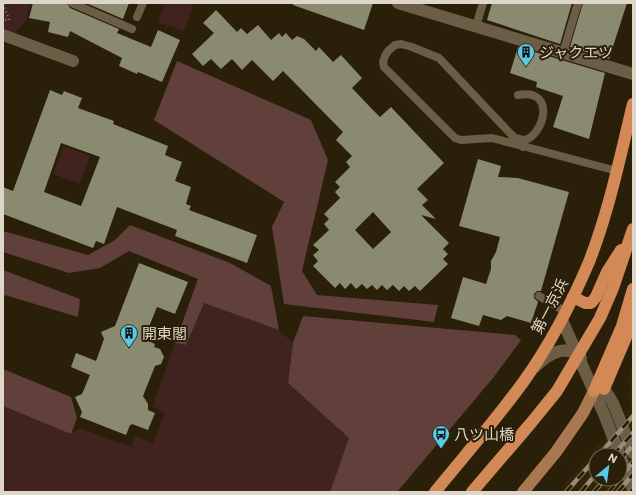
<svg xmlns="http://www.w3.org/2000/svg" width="636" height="495" viewBox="0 0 636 495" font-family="Commissioner,'Noto Sans JP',sans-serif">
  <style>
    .built { fill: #332405; fill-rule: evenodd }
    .green { fill: #40221f }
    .forest { fill: #61403c }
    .building { fill: #898a6f; fill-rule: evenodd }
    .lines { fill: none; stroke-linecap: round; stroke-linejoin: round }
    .path { stroke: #8b8270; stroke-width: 2.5; stroke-dasharray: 1 3; stroke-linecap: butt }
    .lane { stroke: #6c5e46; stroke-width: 8 }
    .street { stroke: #6c5e46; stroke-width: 12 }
    .secondary { stroke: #6c5e46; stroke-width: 12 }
    .primary { stroke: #aa7850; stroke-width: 12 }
    .highway { stroke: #d38956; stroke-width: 12 }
    .rail-casing { stroke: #968d7c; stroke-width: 4.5 }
    .rail { stroke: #2a1f08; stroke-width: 3; stroke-dasharray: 9; stroke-linecap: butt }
    .labels { text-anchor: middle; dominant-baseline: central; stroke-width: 4; stroke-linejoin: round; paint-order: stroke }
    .poi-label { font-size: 15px; fill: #ded7c9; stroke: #2a1f08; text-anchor: start }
    .street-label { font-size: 15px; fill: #ded7c9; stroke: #2a1f08 }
  </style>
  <rect width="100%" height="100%" fill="#2a1f08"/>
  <path class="built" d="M633 364V492H558L630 406 626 395 631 391 627 381ZM596 455H620V479H596Z"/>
  <g class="green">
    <path d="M3 3H30L27 19 11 38 3 35Z"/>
    <path d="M165 3H194L184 31 158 22Z"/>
    <path d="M64 146 90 156 80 184 53 174Z"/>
    <path d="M204 303 279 330 293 343 288 383 349 438 330 492H3V406L71 434 80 428 131 447 135 436 153 443 165 413 152 407 175 343 186 345Z"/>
  </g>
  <g class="forest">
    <path d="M177 61 311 120 328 160 302 271 317 295 438 305 434 322 284 304 272 227 284 202 154 120Z"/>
    <path d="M130 225 230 263 271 286 279 330 204 303 186 345 175 343 198 279 129 251 100 268 69 273 3 252V231L88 255 115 240Z"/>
    <path d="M3 270 80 299 78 317 5 295 3 301Z"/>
    <path d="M303 316 515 335 521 340 493 378 397 492H330L349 438 288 383 293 343Z"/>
    <path d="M3 369 71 397 77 418 71 434 3 406Z"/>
  </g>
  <g class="building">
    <path d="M33 3H67L70 8 119 29 117 33 151 47 158 30 180 40 162 82 138 72 137 74 119 66 122 58 70 31 68 37 48 32 50 22 29 18Z"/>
    <path d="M86 3H129L123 19Z"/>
    <path d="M293 3H373L364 30 293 5Z"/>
    <path d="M492 3H572L560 44 487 20Z"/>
    <path d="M583 3H627L609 59 570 47Z"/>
    <path d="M216 10 237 32 241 28 247 34 258 25 271 40 279 33 282 37 286 33 292 40 297 36 304 39 316 51 319 47 333 62 341 55 362 78 352 88 370 107 380 117 391 107 444 163 417 189 428 200 422 205 436 219 421 215 449 243 443 249 448 254 443 259 448 264 420 291 415 286 409 291 404 286 399 291 393 285 387 290 382 285 377 290 372 285 367 289 362 284 356 289 351 283 345 289 340 283 335 288 313 266 318 261 313 255 319 250 313 245 329 230 324 224 329 219 324 214 340 198 335 192 340 187 335 182 350 167 346 162 352 156 336 140 343 132 283 71 273 81 252 60 242 70 232 59 221 69 211 59 203 66 192 54 214 33 203 23ZM373 212 391 232 373 249 355 230Z"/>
    <path d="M518 47 605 73 589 139 553 127 563 96 536 87 537 82 510 73Z"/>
    <path d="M50 90 62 95 64 91 82 98 78 108 114 121 113 124 168 146 165 155 182 162 175 181 191 187 186 204 191 206 189 210 257 235 247 263 175 236 177 230 117 207 104 244 96 241 93 248 3 214V187L13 191ZM61 143 100 157 81 206 44 192Z"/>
    <path d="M478 159 501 166 498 177 518 178 569 192 541 291H537L534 294V298L538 302 531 323 507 316 501 320 483 315 479 326 451 318 463 277 486 284 491 269V261L496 252 500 237 459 226Z"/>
    <path d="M139 263 188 282 175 314 157 307 144 339 155 344 154 347 160 349 164 357 161 364 155 366 143 396 148 404V410L155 413 148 430 132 424 131 425H130L126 435 80 417 82 412 75 397 82 394 90 375 71 367 76 353 96 361 104 339 101 332 115 326Z"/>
  </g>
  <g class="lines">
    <path class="path" d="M3 4 9 20H4"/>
    <g class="lane">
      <path d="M72 3 132 29"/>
      <path d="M137 17 143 3"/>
      <path d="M476 26 483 3"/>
      <path d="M563 53 578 3"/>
      <path d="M515 138C518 138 521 140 524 140 543 137 558 88 518 95"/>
      <path d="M523 147 439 58 412 47 401 44 395 45 388 51 385 56 383 62 384 67 455 138 461 140 492 138 617 171"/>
      <path d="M539 296 566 312"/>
    </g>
    <g class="street">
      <path d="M398 3 633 74"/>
      <path d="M3 35 73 61"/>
    </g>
    <g class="secondary">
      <path d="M562 320 604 414 633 489"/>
      <path d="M535 367C548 354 565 343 581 358"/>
      <path d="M599 380 613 403 633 453"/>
    </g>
    <path class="primary" d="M523 492 556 452 583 413 594 391"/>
    <g class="highway">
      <path d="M573 297 585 303H591L596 297 607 272 621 250"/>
      <path d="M604 389 627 335 633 318"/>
      <path d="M594 391 622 326 633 289"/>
      <path d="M435 492C465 455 496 420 524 381 549 346 572 302 589 262 609 211 620 157 633 104"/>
      <path d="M472 492 531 423 557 391 600 318 613 288 633 229"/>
    </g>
    <g class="rail-casing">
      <g id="rail">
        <path d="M599 455 633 416"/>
        <path d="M613 455 633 433"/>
        <path d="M620 460 633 445"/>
        <path d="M620 478 633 462"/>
        <path d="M566 492 596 458"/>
        <path d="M581 492 596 474"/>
        <path d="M594 492 605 479"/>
        <path d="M609 492 619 479"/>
        <path d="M618 492 633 474"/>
        <path d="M630 492 633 489"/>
      </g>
    </g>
    <use href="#rail" class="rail"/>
  </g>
  <defs>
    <g id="building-pin" transform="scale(0.9)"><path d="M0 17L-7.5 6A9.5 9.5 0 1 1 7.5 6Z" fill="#5bc8e6" stroke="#2a1f08"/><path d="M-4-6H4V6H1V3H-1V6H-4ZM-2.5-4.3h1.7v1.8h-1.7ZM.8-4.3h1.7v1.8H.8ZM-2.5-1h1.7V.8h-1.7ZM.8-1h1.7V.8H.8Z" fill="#111"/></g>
    <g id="bus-pin" transform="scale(0.9)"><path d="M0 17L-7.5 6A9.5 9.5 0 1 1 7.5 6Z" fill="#5bc8e6" stroke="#2a1f08"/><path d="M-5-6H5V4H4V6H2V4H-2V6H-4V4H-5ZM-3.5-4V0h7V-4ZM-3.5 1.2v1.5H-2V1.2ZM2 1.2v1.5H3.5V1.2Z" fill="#111"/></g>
  </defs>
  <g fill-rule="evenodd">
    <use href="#building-pin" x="526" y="52"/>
    <use href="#building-pin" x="129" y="333"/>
    <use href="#bus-pin" x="441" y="434"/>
  </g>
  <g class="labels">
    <g class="poi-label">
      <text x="539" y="52">ジャクエツ</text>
      <text x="142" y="333">開東閣</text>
      <text x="454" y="434">八ツ山橋</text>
    </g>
    <g class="street-label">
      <text transform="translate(549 306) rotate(-62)">第一京浜</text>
    </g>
  </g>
  <rect width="636" height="495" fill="none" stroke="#ded7c9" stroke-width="8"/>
  <g transform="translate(608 467) rotate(29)"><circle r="19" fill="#2a1f08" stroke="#726955"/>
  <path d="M0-3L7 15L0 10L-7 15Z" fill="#5bc8e6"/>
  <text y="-6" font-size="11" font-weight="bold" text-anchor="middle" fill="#ded7c9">N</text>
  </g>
</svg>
